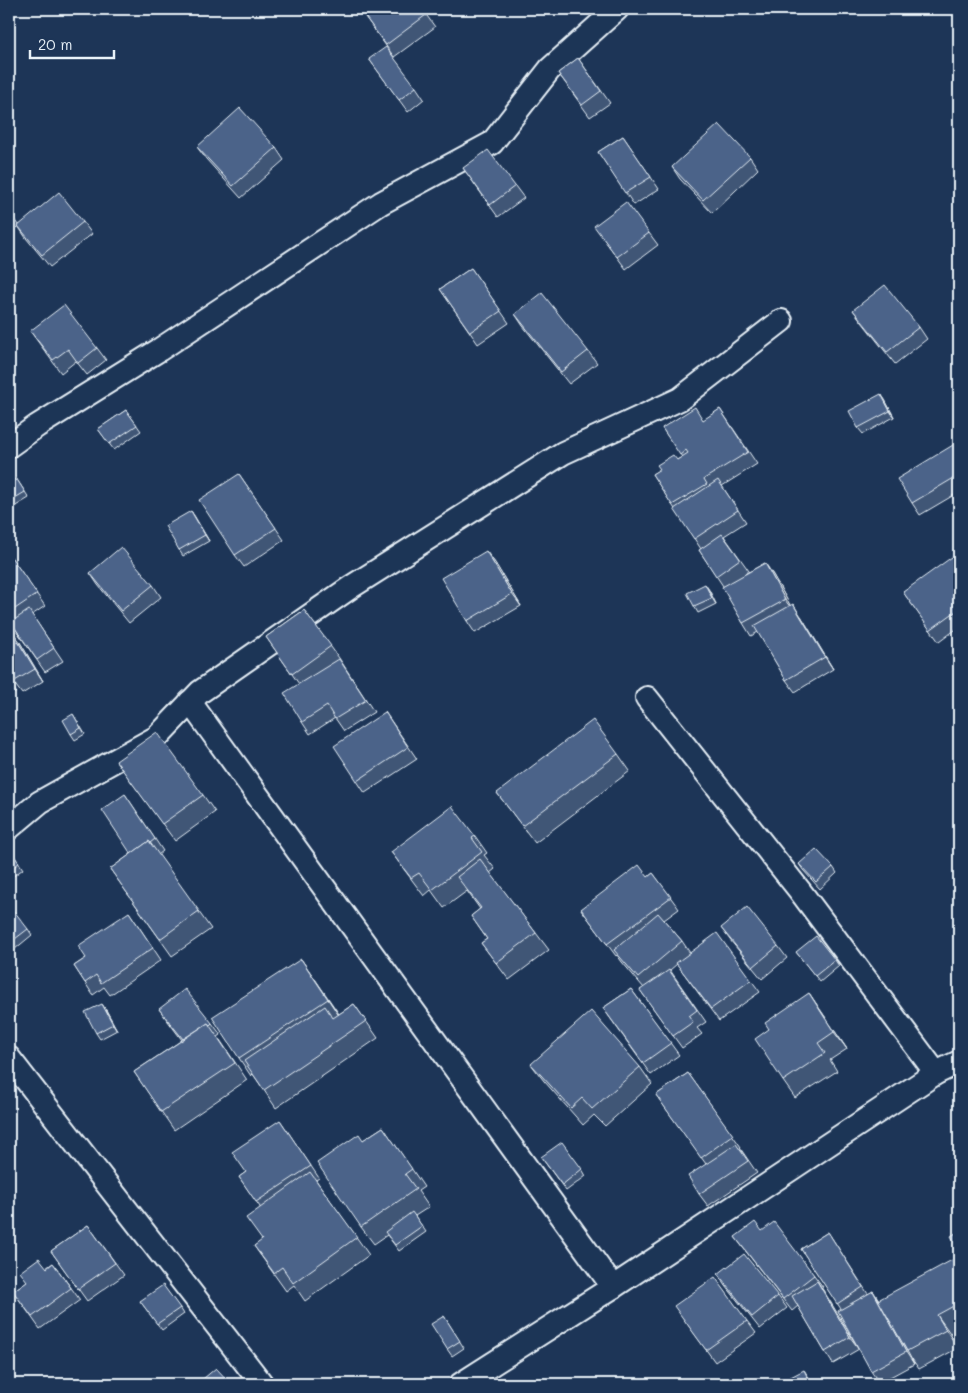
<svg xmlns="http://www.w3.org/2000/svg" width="968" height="1393" viewBox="0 0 968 1393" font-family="Mali,sans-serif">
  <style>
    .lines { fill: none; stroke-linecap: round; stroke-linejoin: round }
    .minor-casing { stroke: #e8f1f8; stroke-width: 26 }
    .minor { stroke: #1d3557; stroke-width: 22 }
    .wall { fill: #415676; stroke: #e8f1f8 }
    .shaded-wall { fill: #354660; stroke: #e8f1f8 }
    .building { fill: #4c6489; stroke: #e8f1f8 }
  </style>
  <rect width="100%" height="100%" fill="#1d3557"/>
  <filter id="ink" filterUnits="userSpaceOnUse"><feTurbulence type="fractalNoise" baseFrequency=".02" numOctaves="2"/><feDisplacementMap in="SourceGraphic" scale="10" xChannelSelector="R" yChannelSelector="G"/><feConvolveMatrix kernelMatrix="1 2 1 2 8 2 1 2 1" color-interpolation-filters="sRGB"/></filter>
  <g filter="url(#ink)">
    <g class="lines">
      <g class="minor-casing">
        <g id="minor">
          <path d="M9 446 37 426 159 350 381 203 492 143 550 69 617 9"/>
          <path d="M647 698 800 891 936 1073"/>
          <path d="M190 702 613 1287"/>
          <path d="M9 828 40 802 157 737 200 692 351 587 563 453 680 399 781 321"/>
          <path d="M9 1058 262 1384"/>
          <path d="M461 1384 613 1287 936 1073 959 1062"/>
        </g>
      </g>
      <use href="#minor" class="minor"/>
    </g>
    <g class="wall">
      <path d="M289 9H306L292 13Z"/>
      <path d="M422 9 435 27 394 57 363 14Z"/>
      <path d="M578 58 610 103 590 117 558 73Z"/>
      <path d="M369 59 416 87 424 99 408 112Z"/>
      <path d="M623 136 659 189 634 205 598 152Z"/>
      <path d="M197 147 276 148 284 160 241 198 206 159Z"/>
      <path d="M750 157 758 169 712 213 680 179 672 167Z"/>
      <path d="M463 168 515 186 524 198 498 217Z"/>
      <path d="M9 212 18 225 83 222 92 234 50 267 26 238 18 226 9 234Z"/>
      <path d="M649 233 658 245 626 269 603 238Z"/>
      <path d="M471 268 509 323 478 344 440 289Z"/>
      <path d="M853 310 919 327 927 339 895 364 862 322Z"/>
      <path d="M515 314 588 351 597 363 569 384 523 326Z"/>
      <path d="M30 331 97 348 106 360 87 375 76 361 61 373Z"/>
      <path d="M881 394 885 400 894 417 863 434 858 428Z"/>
      <path d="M720 409 757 464 722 486 746 522 724 536 749 571 745 574 765 563 773 575 790 605 801 616 833 669 795 692 786 680 758 632 751 636 743 623 723 586 699 550 701 549 652 474 682 457 662 428 704 420Z"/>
      <path d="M126 410 141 431 114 450 98 429Z"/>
      <path d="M959 444V492L920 515 912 503Z"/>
      <path d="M239 474 284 540 244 567 235 555Z"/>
      <path d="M16 478 29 498 14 507 9 499Z"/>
      <path d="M191 511 209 541 183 556 179 550Z"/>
      <path d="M486 551 495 563 521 606 475 633 467 621Z"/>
      <path d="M9 554 45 606 32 615 63 661 45 672 14 627 12 628 9 624Z"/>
      <path d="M959 568V627L939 642 903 592Z"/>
      <path d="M90 573 153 585 161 597 129 623 98 585Z"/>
      <path d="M705 584 709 590 716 604 698 613 694 606Z"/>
      <path d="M304 610 339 658 374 712 344 731 335 718 310 734 302 722 299 684 266 637Z"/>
      <path d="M18 639 43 681 22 694 13 682Z"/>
      <path d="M9 680 16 692 9 697Z"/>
      <path d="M9 701 12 706 9 708Z"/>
      <path d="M385 712 417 759 365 793 357 781Z"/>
      <path d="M73 714 85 734 75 740 71 734Z"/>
      <path d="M618 754 630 771 535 843 497 793Z"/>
      <path d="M116 761 203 795 215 812 175 841Z"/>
      <path d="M125 794 163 851 158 855 211 929 172 956 110 869 131 854Z"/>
      <path d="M475 836 487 853 484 855 495 869 490 873 536 933 549 950 509 980 481 943 487 939 471 916 480 909 467 891 444 908 431 890 424 896 391 852Z"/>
      <path d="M9 848 23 869 11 878 9 874Z"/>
      <path d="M799 864 833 867 837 873 820 889 803 870Z"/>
      <path d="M653 873 679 909 664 920 682 941 690 953 751 980 760 992 719 1021 677 964 670 970 706 1022 697 1028 702 1034 682 1048 640 990 644 988 622 962 617 955 616 956 581 909 648 877Z"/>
      <path d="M129 912 161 960 110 995 104 987 93 995 74 966 86 958Z"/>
      <path d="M9 914 28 929 32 935 15 949 9 940Z"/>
      <path d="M721 928 778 946 787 958 762 979 730 940Z"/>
      <path d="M796 952 835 960 839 966 820 982Z"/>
      <path d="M313 976 339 1014 354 1004 378 1038 276 1108 253 1074 251 1076 239 1058Z"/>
      <path d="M631 989 679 1055 651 1075 603 1008Z"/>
      <path d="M809 993 847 1049 830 1060 837 1071 795 1098 783 1081 769 1029Z"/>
      <path d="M159 1009 212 1023 221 1035 218 1037 247 1080 174 1130 134 1072 182 1040Z"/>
      <path d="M106 1010 117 1030 100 1039 96 1033Z"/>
      <path d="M531 1064 640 1067 652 1084 605 1126 594 1115 583 1125 544 1081Z"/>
      <path d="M688 1073 741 1147 740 1148 757 1173 708 1206 699 1194 706 1164 656 1095Z"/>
      <path d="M280 1120 319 1178 316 1180 369 1255 305 1301 294 1285 286 1291 254 1246 262 1241 260 1207 239 1177 246 1172Z"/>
      <path d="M383 1127 424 1187 418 1191 429 1207 415 1216 426 1232 399 1251 387 1235 374 1244 361 1227 363 1140Z"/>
      <path d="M541 1157 582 1169 586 1176 566 1191Z"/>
      <path d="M88 1225 124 1275 87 1301 51 1251Z"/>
      <path d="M762 1231 814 1275 823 1287 821 1288 859 1349 833 1364 825 1352 798 1306 792 1311 744 1249 735 1237Z"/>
      <path d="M828 1232 868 1294 873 1291 879 1300 959 1271V1328L950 1333 958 1348 919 1369 912 1359 914 1364 879 1383 871 1371 841 1309 801 1249Z"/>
      <path d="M53 1263 80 1300 40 1329 13 1291Z"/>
      <path d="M718 1274 778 1296 787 1308 760 1329 726 1286Z"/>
      <path d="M140 1301 180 1308 184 1314 162 1330Z"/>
      <path d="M444 1316 464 1348 452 1356 447 1349Z"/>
      <path d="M683 1318 747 1321 756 1333 715 1362Z"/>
    </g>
    <g class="shaded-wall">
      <path d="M881 394 885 400 894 417 890 411Z"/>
      <path d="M191 511 195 517 209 541 205 535Z"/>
      <path d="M486 551 495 563 521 606 512 594Z"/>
      <path d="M765 563 773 575 794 612 785 600Z"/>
      <path d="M705 584 709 590 716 604 712 598Z"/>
      <path d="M793 604 801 616 833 669 825 657Z"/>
      <path d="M9 627 18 639 43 681 35 669Z"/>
      <path d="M301 959 313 976 340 1017 328 999Z"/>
      <path d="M809 993 821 1011 847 1049 834 1032Z"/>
      <path d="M102 1004 106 1010 117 1030 113 1024Z"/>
      <path d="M817 1281 825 1293 859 1349 850 1337Z"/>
      <path d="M873 1291 881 1303 907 1351 914 1364 906 1352Z"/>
      <path d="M937 1315 950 1333 958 1348 946 1330Z"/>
      <path d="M804 1370 812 1382 813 1384H811Z"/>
    </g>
    <g class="building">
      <path d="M370 9H422L426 15 386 45 363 14Z"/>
      <path d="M386 47 416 87 399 100 369 59Z"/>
      <path d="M578 58 601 91 582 105 558 73Z"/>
      <path d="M240 108 276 148 233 186 197 147Z"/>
      <path d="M719 124 750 157 703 200 672 167Z"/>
      <path d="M623 136 651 177 625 193 598 152Z"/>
      <path d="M488 150 515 186 490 205 463 168Z"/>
      <path d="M59 192 83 222 42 255 18 226Z"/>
      <path d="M626 202 649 233 617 257 594 226Z"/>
      <path d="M471 268 501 311 470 332 440 289Z"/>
      <path d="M885 285 919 327 887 352 853 310Z"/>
      <path d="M542 293 588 351 561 372 515 314Z"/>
      <path d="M64 305 97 348 78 363 68 349 53 360 30 331Z"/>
      <path d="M881 394 890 411 858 428 849 411Z"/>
      <path d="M695 407 703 420 720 409 748 452 704 479 707 484 672 505 652 474 660 469 657 465 673 455 677 460 688 453 686 450 680 455 662 428Z"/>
      <path d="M126 410 137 425 109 444 98 429Z"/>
      <path d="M958 442 959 444V475L912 503 897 479Z"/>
      <path d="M239 474 276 528 235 555 199 500Z"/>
      <path d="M16 478 25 492 10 501 9 499V483Z"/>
      <path d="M718 480 738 510 694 539 674 509Z"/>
      <path d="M191 511 205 535 179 550 165 526Z"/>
      <path d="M722 534 740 559 716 576 699 550Z"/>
      <path d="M121 547 153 585 121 611 90 573Z"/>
      <path d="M486 551 512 594 467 621 441 578Z"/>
      <path d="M9 554 37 594 9 613Z"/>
      <path d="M952 557 959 568V609L930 630 903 592Z"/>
      <path d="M765 563 785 600 743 623 722 587Z"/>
      <path d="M705 584 712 598 694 606 687 593Z"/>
      <path d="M793 604 825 657 786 680 754 626Z"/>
      <path d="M29 610 54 648 37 660 11 622Z"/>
      <path d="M304 610 331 646 292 674 266 637Z"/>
      <path d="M9 627 35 669 13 682 9 675Z"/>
      <path d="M339 659 366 700 335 719 327 706 302 722 284 693Z"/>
      <path d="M385 712 408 747 357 781 334 746Z"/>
      <path d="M73 714 81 728 71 734 63 720Z"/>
      <path d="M593 720 618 754 522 826 497 793Z"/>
      <path d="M157 732 203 795 162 824 116 761Z"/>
      <path d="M125 794 155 839 150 843 149 841 131 854 102 810Z"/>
      <path d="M452 806 475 836 472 838 482 852 432 890 419 873 411 878 391 852Z"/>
      <path d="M149 841 199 911 160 939 110 869Z"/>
      <path d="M9 848 19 863 9 870Z"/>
      <path d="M816 849 833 867 816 882 799 864Z"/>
      <path d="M480 859 536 933 496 963 481 943 487 939 471 916 481 908 457 877Z"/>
      <path d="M639 865 648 877 653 873 671 897 607 944 581 909Z"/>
      <path d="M747 907 778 946 753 967 721 928Z"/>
      <path d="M14 911 28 929 11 942 9 940V915Z"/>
      <path d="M129 912 153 948 101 983 96 975 85 983 74 966 86 958 78 946Z"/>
      <path d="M658 913 682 941 638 978 614 950Z"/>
      <path d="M717 933 751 980 711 1009 676 963Z"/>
      <path d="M816 936 835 960 815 976 796 952Z"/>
      <path d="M301 959 328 999 239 1058 212 1017Z"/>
      <path d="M669 970 697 1010 689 1016 693 1022 673 1036 640 990Z"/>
      <path d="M185 989 212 1023 210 1025 208 1023 183 1039 159 1009Z"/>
      <path d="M631 989 671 1043 643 1063 603 1008Z"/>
      <path d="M809 993 834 1032 818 1043 825 1053 783 1081 755 1039 769 1029 765 1023Z"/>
      <path d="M102 1004 113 1024 96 1033 85 1012Z"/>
      <path d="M354 1004 366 1021 264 1090 244 1061 325 1006 333 1018Z"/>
      <path d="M591 1011 640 1067 592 1109 582 1098 571 1108 531 1064Z"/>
      <path d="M208 1023 235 1063 161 1112 134 1072Z"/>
      <path d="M688 1073 733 1135 701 1158 656 1095Z"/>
      <path d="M280 1120 311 1166 256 1202 239 1177 246 1172 232 1152Z"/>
      <path d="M383 1127 412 1169 405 1174 416 1189 361 1227 317 1163 359 1134 363 1140Z"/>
      <path d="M562 1142 582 1169 562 1185 541 1157Z"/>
      <path d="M736 1144 748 1161 699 1194 688 1176Z"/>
      <path d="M310 1172 357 1237 293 1283 282 1267 274 1273 254 1246 262 1240 246 1218Z"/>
      <path d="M412 1212 422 1226 395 1245 385 1232Z"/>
      <path d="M755 1222 762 1231 774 1222 814 1275 783 1299 735 1237Z"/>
      <path d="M88 1225 115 1263 78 1289 51 1251Z"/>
      <path d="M959 1231V1249L951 1236Z"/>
      <path d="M828 1232 863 1287 837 1304 801 1249Z"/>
      <path d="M744 1254 778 1296 752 1317 718 1274Z"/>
      <path d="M39 1258 47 1268 53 1263 71 1288 32 1317 13 1291 27 1281 20 1272Z"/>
      <path d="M952 1260 959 1274V1303L937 1315 946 1330 907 1351 878 1300Z"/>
      <path d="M715 1277 747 1321 706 1350 674 1306Z"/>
      <path d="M817 1281 850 1337 825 1352 792 1296Z"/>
      <path d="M163 1285 180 1308 157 1324 140 1301Z"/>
      <path d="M873 1291 906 1352 871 1371 838 1311Z"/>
      <path d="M444 1316 460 1341 447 1349 431 1324Z"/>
      <path d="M216 1368 231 1384H197Z"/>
      <path d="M804 1370 811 1384H785L783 1381Z"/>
    </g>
  </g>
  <rect width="968" height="1393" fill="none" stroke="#1d3557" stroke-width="30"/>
  <rect x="15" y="15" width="938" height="1363" fill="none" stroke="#e8f1f8" stroke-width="2" filter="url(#ink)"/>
  <path d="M30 50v8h84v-8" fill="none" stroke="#e8f1f8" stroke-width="2.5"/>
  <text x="38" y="50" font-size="15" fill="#e8f1f8" stroke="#1d3557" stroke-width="4" paint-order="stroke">20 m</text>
</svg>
